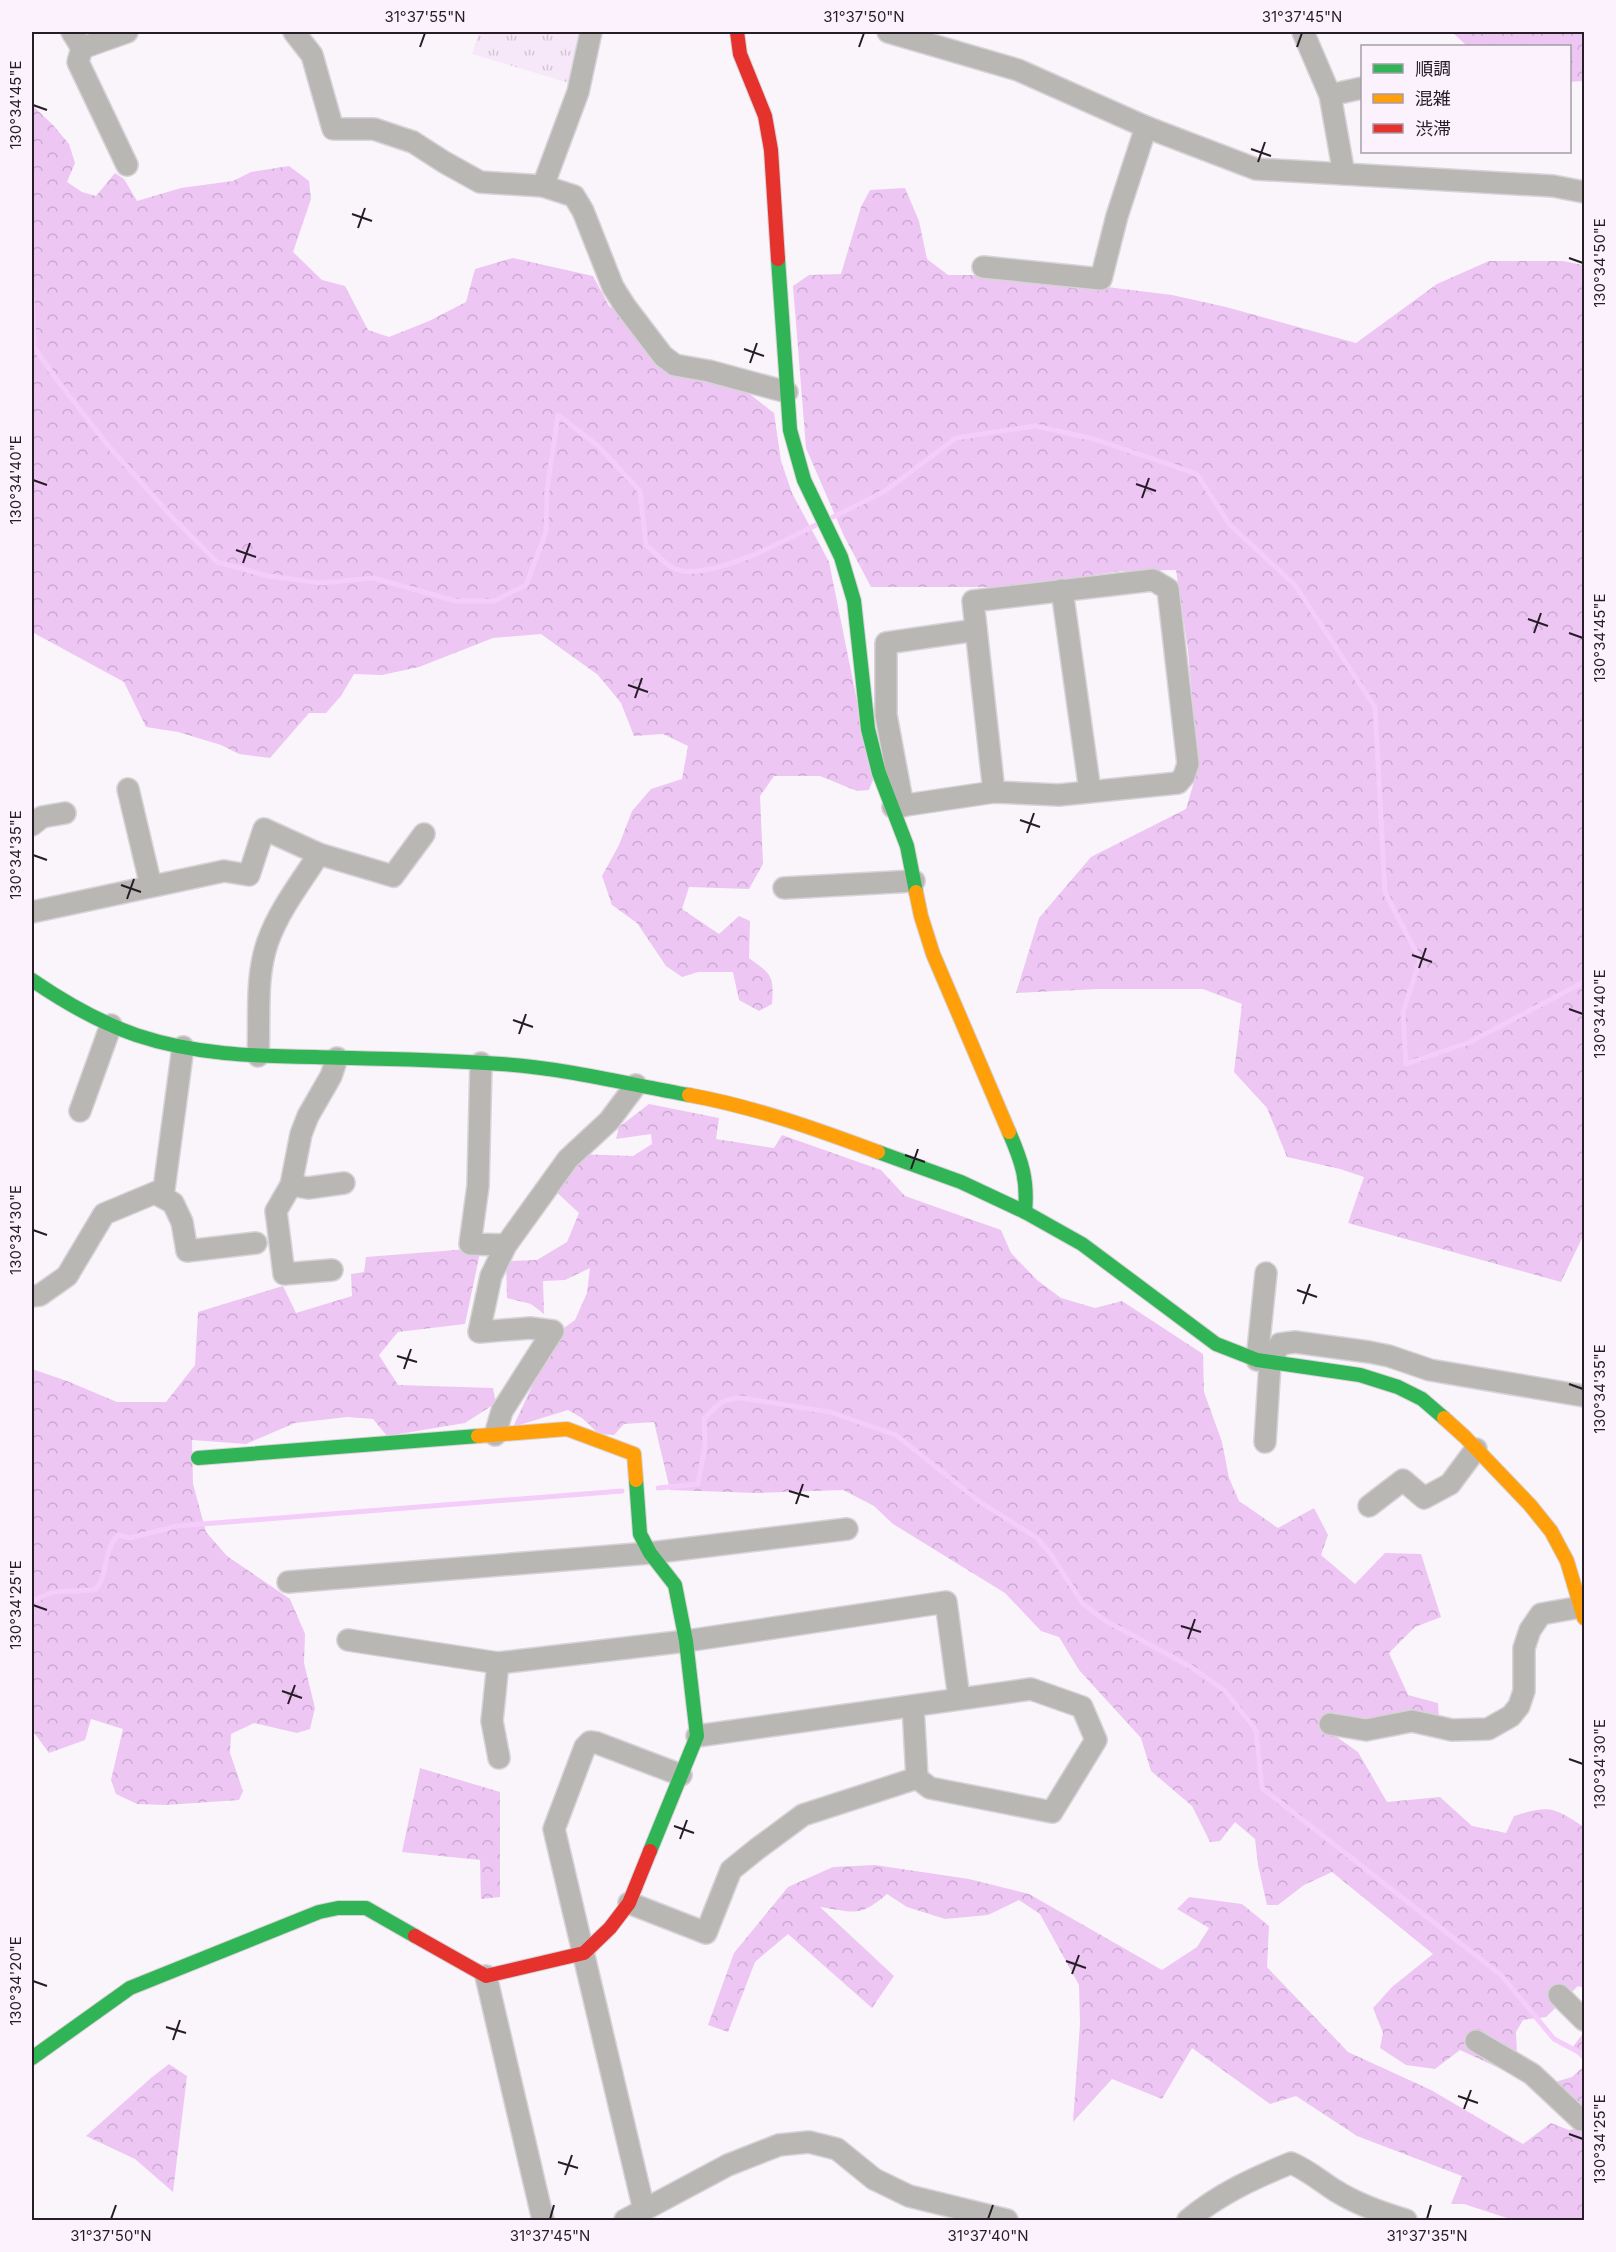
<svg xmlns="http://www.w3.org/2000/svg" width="1616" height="2252" viewBox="0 0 1616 2252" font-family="Inter,'Noto Sans JP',sans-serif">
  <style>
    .forest { fill: url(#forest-crowns) }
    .park { fill: url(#park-tufts) }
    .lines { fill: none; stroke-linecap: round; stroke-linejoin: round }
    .stream { stroke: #f4cdfb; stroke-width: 5 }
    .street-casing { stroke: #d7d3d8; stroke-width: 24 }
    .fast-casing { stroke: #d7d3d8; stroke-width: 16 }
    .slow-casing { stroke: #d7d3d8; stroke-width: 16 }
    .jam-casing { stroke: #d7d3d8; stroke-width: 16 }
    .street { stroke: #b9b7b4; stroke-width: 21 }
    .fast { stroke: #30b455; stroke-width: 14 }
    .slow { stroke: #ff9f0a; stroke-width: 14 }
    .jam { stroke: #e5322d; stroke-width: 14 }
    .ticks { fill: none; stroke: #261d27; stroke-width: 2 }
    .neatline { fill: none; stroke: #261d27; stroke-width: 2 }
    .ticks-label { font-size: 15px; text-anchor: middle; fill: #261d27 }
  </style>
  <defs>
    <pattern id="forest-crowns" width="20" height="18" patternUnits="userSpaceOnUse" patternTransform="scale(1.5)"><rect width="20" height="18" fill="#edc6f4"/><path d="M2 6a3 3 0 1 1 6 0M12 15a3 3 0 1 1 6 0" fill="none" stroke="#cbaad1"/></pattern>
    <pattern id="park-tufts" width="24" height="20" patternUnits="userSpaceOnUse" patternTransform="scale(1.5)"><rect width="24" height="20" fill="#f6e7f9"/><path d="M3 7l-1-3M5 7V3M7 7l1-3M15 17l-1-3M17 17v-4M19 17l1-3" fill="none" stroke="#d3c6d5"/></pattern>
  </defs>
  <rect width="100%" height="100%" fill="#faf5fb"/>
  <g class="forest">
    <path d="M1452 32H1584V88L1583 81 1570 82V46H1467Z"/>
    <path d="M32 105 53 125 69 144 75 163 67 182 82 192 96 196 115 173 124 179 137 201 181 188 233 181 251 172 289 166 309 181 311 199 293 252 322 280 345 286 368 330 389 337 429 321 466 302 475 269 513 258 593 276 609 306 622 314 669 370 691 379 727 381 742 388 774 413 781 461 792 493 829 562 873 780 869 790 857 791 820 776H774L760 796 763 864 749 889 689 887 682 909 719 934 739 916 750 921 749 958C772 975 774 975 772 1004L759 1011 739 1000 733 972H698L682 977 666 966 637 923 612 905 602 876 619 845 632 811 651 789 682 779 688 746 663 734 634 736 621 703 598 675 541 634 493 638 419 667 382 675 354 674 341 696 326 713H309L270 758 239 754 221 745 178 732 146 727 124 682 32 632Z"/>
    <path d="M905 188 919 221 927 259 948 275H1009L1172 295 1226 307 1356 343 1437 284 1489 261H1563L1583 265 1584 288V1234L1561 1282 1348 1223 1364 1177 1340 1169 1287 1157 1267 1108 1234 1072 1242 1004 1203 989H1098L1016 993 1039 918 1091 857 1186 809 1198 768 1188 650 1176 570 1121 571 1011 587H871L844 536 806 448 793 286 809 275 841 274 861 207 870 190Z"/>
    <path d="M649 1104 719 1118 716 1139 774 1148 782 1135 881 1170 905 1196 1001 1230 1011 1253 1037 1280 1061 1298 1095 1308 1122 1301 1203 1354 1204 1392 1222 1442 1229 1478 1239 1501 1278 1528 1314 1508 1328 1535 1321 1555 1355 1584 1385 1553 1421 1554 1441 1617 1415 1627 1389 1653 1408 1695 1438 1703 1439 1721 1334 1735 1358 1752 1387 1802 1440 1797 1472 1826 1506 1833 1514 1816C1550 1805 1553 1807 1584 1827V1988L1578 1986 1546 2017 1523 2020 1516 2032 1518 2077 1460 2050 1435 2069 1406 2065 1380 2048 1383 2033 1373 2008 1392 1987 1433 1954 1332 1872 1304 1885 1278 1905H1267L1258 1865 1255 1839 1235 1822 1220 1841 1210 1842 1192 1806 1151 1771 1141 1738 1079 1670 1059 1637 1041 1631 1005 1593 893 1524 874 1506 843 1490 757 1493 670 1490 654 1422 624 1424 614 1435 599 1434 582 1418 568 1410 513 1427 557 1333 575 1320 587 1293 590 1268 565 1280 543 1281 544 1314 531 1304 507 1298 506 1261 537 1260 567 1242 579 1213 552 1188 577 1154 633 1156 652 1144 651 1134 616 1139 619 1127Z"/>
    <path d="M481 1248 465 1324 398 1332 379 1355 398 1385 493 1388 496 1403 465 1423 387 1436 373 1419 347 1417 295 1423 246 1444 192 1440 193 1484 206 1532 227 1556 290 1599 305 1634 304 1663 315 1708 310 1729 297 1733 254 1723 231 1734 230 1753 243 1791 239 1800 166 1805 137 1804 116 1794 111 1780 123 1729 91 1719 85 1740 49 1753 32 1730V1369L67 1381 117 1402H166L195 1365 198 1312 283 1286 296 1313 352 1296 351 1274 364 1272 366 1257Z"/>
    <path d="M420 1768 500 1792V1897L481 1899 480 1860 402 1852Z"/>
    <path d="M875 1865 969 1879 1029 1894 1162 1970 1197 1947 1209 1928 1177 1909 1189 1897 1242 1904 1269 1926 1267 1967 1348 2052 1431 2090 1523 2144 1551 2123 1569 2130 1584 2127V2220H1513L1464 2204H1451L1462 2176 1357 2136 1296 2096 1270 2104 1192 2048 1162 2099 1112 2079 1073 2122 1080 2024 1079 1985 1040 1914 1019 1900 988 1915 945 1919 907 1907 887 1894C859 1918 855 1912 820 1907L894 1976 872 2008 788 1934 755 1962 728 2032 708 2025 734 1953 788 1887 833 1867Z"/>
    <path d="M1584 2032V2061L1572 2048Z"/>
    <path d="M169 2064 187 2076 173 2192 135 2159 86 2136 151 2078Z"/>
    <path d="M1584 2066V2114L1545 2085 1572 2077Z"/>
  </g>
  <path class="park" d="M479 32H585L569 83 472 54Z"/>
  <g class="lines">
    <g class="stream">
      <path d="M32 289 34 347 57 380 106 443 172 517 217 562 268 576 322 583 373 578 456 601H494L526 585 546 532 547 490 558 415 598 446 640 491 646 545C655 552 665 565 675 569 708 582 786 540 816 525"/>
      <path d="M833 517 885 491 956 438 1035 426 1094 439 1197 474 1230 525 1295 585 1375 707 1385 892 1420 960 1403 1012 1406 1064 1470 1042 1584 982"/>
      <path d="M658 1488 698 1484 705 1445 704 1419C717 1405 722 1398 742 1398L830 1412 896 1435 980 1502 1037 1538 1050 1553 1083 1604 1106 1621 1191 1667 1225 1691 1256 1730 1262 1788 1501 1975 1554 2039 1584 2055"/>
      <path d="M32 1601 53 1592 95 1590C109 1575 102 1552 118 1535L130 1538 177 1526 622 1491"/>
    </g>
    <g class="street-casing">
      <g id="street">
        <path d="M72 32 82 48 127 32"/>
        <path d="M294 32 312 55 333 129H374L413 142 444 162 480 182 543 186 578 92 591 32"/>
        <path d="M888 32 1018 70 1146 127 1256 169 1553 186 1584 192"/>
        <path d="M1303 32 1330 95 1344 174"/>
        <path d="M82 48 78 62 127 165"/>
        <path d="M1330 95 1362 88"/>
        <path d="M543 186 574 196 583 211 613 287 625 306 663 356 675 365 709 371 787 392"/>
        <path d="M983 267 1101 279 1117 216 1146 127"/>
        <path d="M1062 590 1090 791"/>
        <path d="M128 789 151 886"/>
        <path d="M903 806 886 715V643L976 630"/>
        <path d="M893 807 994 792 1059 795 1178 783 1184 776 1188 764 1168 589 1153 580 973 601 994 792"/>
        <path d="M32 825 42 817 65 813"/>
        <path d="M784 888 914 881"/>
        <path d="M32 912 224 871 249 875 264 829 319 854 393 876 424 834"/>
        <path d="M258 1056C260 1018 255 977 268 941 279 910 301 882 319 854"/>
        <path d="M481 1063 478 1186 470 1244 506 1245"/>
        <path d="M80 1111 111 1025"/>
        <path d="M291 1185 308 1188 344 1183"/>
        <path d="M155 1193 173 1203 182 1222 187 1251 256 1243"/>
        <path d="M332 1270 284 1274 276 1211 291 1185 301 1134 308 1116 331 1076 337 1058"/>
        <path d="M32 1296 40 1295 67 1276 104 1214 164 1189 183 1047"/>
        <path d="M1257 1360 1266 1273"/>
        <path d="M495 1435 502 1411 553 1331 530 1328 479 1332 491 1276 506 1245 568 1159 609 1121 636 1085"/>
        <path d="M1265 1442 1270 1363 1280 1344 1295 1342 1369 1352 1389 1356 1430 1370 1584 1396"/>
        <path d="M1369 1506 1403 1480 1424 1498 1450 1484 1476 1449"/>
        <path d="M288 1582 650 1553 847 1529"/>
        <path d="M348 1640 498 1663 686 1641 946 1602 959 1698"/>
        <path d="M498 1663 492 1721 499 1758"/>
        <path d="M913 1706 917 1778"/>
        <path d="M1330 1724 1366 1730 1412 1721 1452 1730 1488 1729 1511 1716 1519 1706 1524 1691V1648L1530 1630 1541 1614 1581 1607"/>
        <path d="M629 1903 706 1933 731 1870 757 1849 803 1815 917 1778 930 1788 1052 1812 1096 1740 1082 1707 1031 1689 697 1736"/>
        <path d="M486 1976 543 2220"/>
        <path d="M1559 1995 1584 2020"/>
        <path d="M1476 2041 1532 2074 1581 2120H1584"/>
        <path d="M644 2210 554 1829 585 1747 590 1742 597 1743 681 1775"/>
        <path d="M625 2220 728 2165 779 2145 809 2142 837 2149 874 2179 909 2196 1007 2220"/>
        <path d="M1188 2220C1219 2194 1254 2178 1291 2163 1308 2170 1320 2181 1336 2191 1357 2204 1382 2213 1406 2220"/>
      </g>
    </g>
    <g class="fast-casing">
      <g id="fast">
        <path d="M778 259 790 430 804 480 841 557 854 601 868 729 879 773 907 846 916 892"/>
        <path d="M32 980C64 1002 99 1022 136 1035 196 1055 253 1056 315 1057 377 1059 440 1059 501 1064 564 1068 627 1084 689 1095"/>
        <path d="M1009 1132C1022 1162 1028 1180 1025 1212"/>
        <path d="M878 1152 961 1182 1025 1212 1082 1244 1216 1344 1257 1360 1360 1375 1398 1387 1422 1399 1444 1418"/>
        <path d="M198 1458 478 1436"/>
        <path d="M636 1480 640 1534 650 1553 675 1585 686 1641 697 1736 650 1851"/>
        <path d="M32 2058 130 1988 319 1912 338 1908H366L415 1936"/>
      </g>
    </g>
    <g class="slow-casing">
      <g id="slow">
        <path d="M916 892 921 916 933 954 1009 1132"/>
        <path d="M689 1095C755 1107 816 1129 878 1152"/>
        <path d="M1444 1418 1465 1437 1530 1505 1551 1531 1567 1561 1584 1618"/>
        <path d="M478 1436 567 1429 634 1454 636 1480"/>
      </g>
    </g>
    <g class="jam-casing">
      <g id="jam">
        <path d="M737 32 740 54 765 116 771 150 778 259"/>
        <path d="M415 1936 486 1976 584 1953 610 1928 629 1903 650 1851"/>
      </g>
    </g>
    <use href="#street" class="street"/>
    <use href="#fast" class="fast"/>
    <use href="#slow" class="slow"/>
    <use href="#jam" class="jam"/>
  </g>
  <path class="ticks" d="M420 47 425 33M859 47 864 33M1297 47 1302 33M33 105 47 110M1251 149 1271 156M1258 162 1265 142M352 214 372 221M358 228 365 208M1569 258 1583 263M744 349 764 356M750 363 757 343M33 480 47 485M1136 484 1156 491M1142 498 1149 478M236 550 256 557M243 563 250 543M1528 619 1548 626M1534 633 1541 613M1569 633 1583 638M628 685 648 692M635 698 642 678M1020 820 1040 827M1027 833 1034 813M33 855 47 860M121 885 141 892M127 899 134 879M1412 955 1432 962M1419 968 1426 948M1569 1009 1583 1014M513 1020 533 1027M519 1034 526 1014M905 1155 925 1162M911 1169 918 1149M33 1230 47 1235M1297 1290 1317 1297M1303 1304 1310 1284M397 1356 417 1362M404 1369 411 1349M1569 1384 1583 1389M789 1491 809 1497M796 1504 803 1484M33 1605 47 1610M1181 1626 1201 1632M1188 1639 1195 1619M282 1691 302 1698M288 1704 295 1685M1569 1759 1583 1764M674 1826 694 1833M680 1839 687 1820M1066 1961 1086 1968M1072 1974 1079 1955M33 1981 47 1986M166 2027 186 2033M173 2040 180 2020M1458 2096 1478 2103M1464 2109 1471 2090M1569 2134 1583 2139M558 2162 578 2168M565 2175 572 2155M111 2219 116 2205M550 2219 554 2205M988 2219 993 2205M1427 2219 1431 2205"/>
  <rect width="1616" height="2252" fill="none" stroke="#fcf2fe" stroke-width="66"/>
  <rect x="1361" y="45" width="210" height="108" fill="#fcf2fe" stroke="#a69da8" stroke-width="1.5"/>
  <rect x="1373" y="64" width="30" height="9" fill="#30b455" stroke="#a69da8" stroke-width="1.5"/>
  <text x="1415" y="75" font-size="18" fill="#261d27">順調</text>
  <rect x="1373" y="94" width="30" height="9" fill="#ff9f0a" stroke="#a69da8" stroke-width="1.5"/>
  <text x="1415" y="105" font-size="18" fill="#261d27">混雑</text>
  <rect x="1373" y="124" width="30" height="9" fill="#e5322d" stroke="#a69da8" stroke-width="1.5"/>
  <text x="1415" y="135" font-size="18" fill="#261d27">渋滞</text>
  <rect x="33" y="33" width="1550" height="2186" class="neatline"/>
  <g class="ticks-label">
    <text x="425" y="22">31°37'55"N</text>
    <text x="864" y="22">31°37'50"N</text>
    <text x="1302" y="22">31°37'45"N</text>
    <text transform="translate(16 105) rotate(-90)" y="5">130°34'45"E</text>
    <text transform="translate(1600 263) rotate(-90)" y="5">130°34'50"E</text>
    <text transform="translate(16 480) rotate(-90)" y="5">130°34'40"E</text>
    <text transform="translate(1600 638) rotate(-90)" y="5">130°34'45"E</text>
    <text transform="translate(16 855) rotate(-90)" y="5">130°34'35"E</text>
    <text transform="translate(1600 1014) rotate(-90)" y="5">130°34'40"E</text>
    <text transform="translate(16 1230) rotate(-90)" y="5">130°34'30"E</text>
    <text transform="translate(1600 1389) rotate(-90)" y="5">130°34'35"E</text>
    <text transform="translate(16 1605) rotate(-90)" y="5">130°34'25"E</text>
    <text transform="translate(1600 1764) rotate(-90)" y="5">130°34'30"E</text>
    <text transform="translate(16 1981) rotate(-90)" y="5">130°34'20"E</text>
    <text transform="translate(1600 2139) rotate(-90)" y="5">130°34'25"E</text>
    <text x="111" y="2241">31°37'50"N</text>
    <text x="550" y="2241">31°37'45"N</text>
    <text x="988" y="2241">31°37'40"N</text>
    <text x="1427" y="2241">31°37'35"N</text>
  </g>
</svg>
